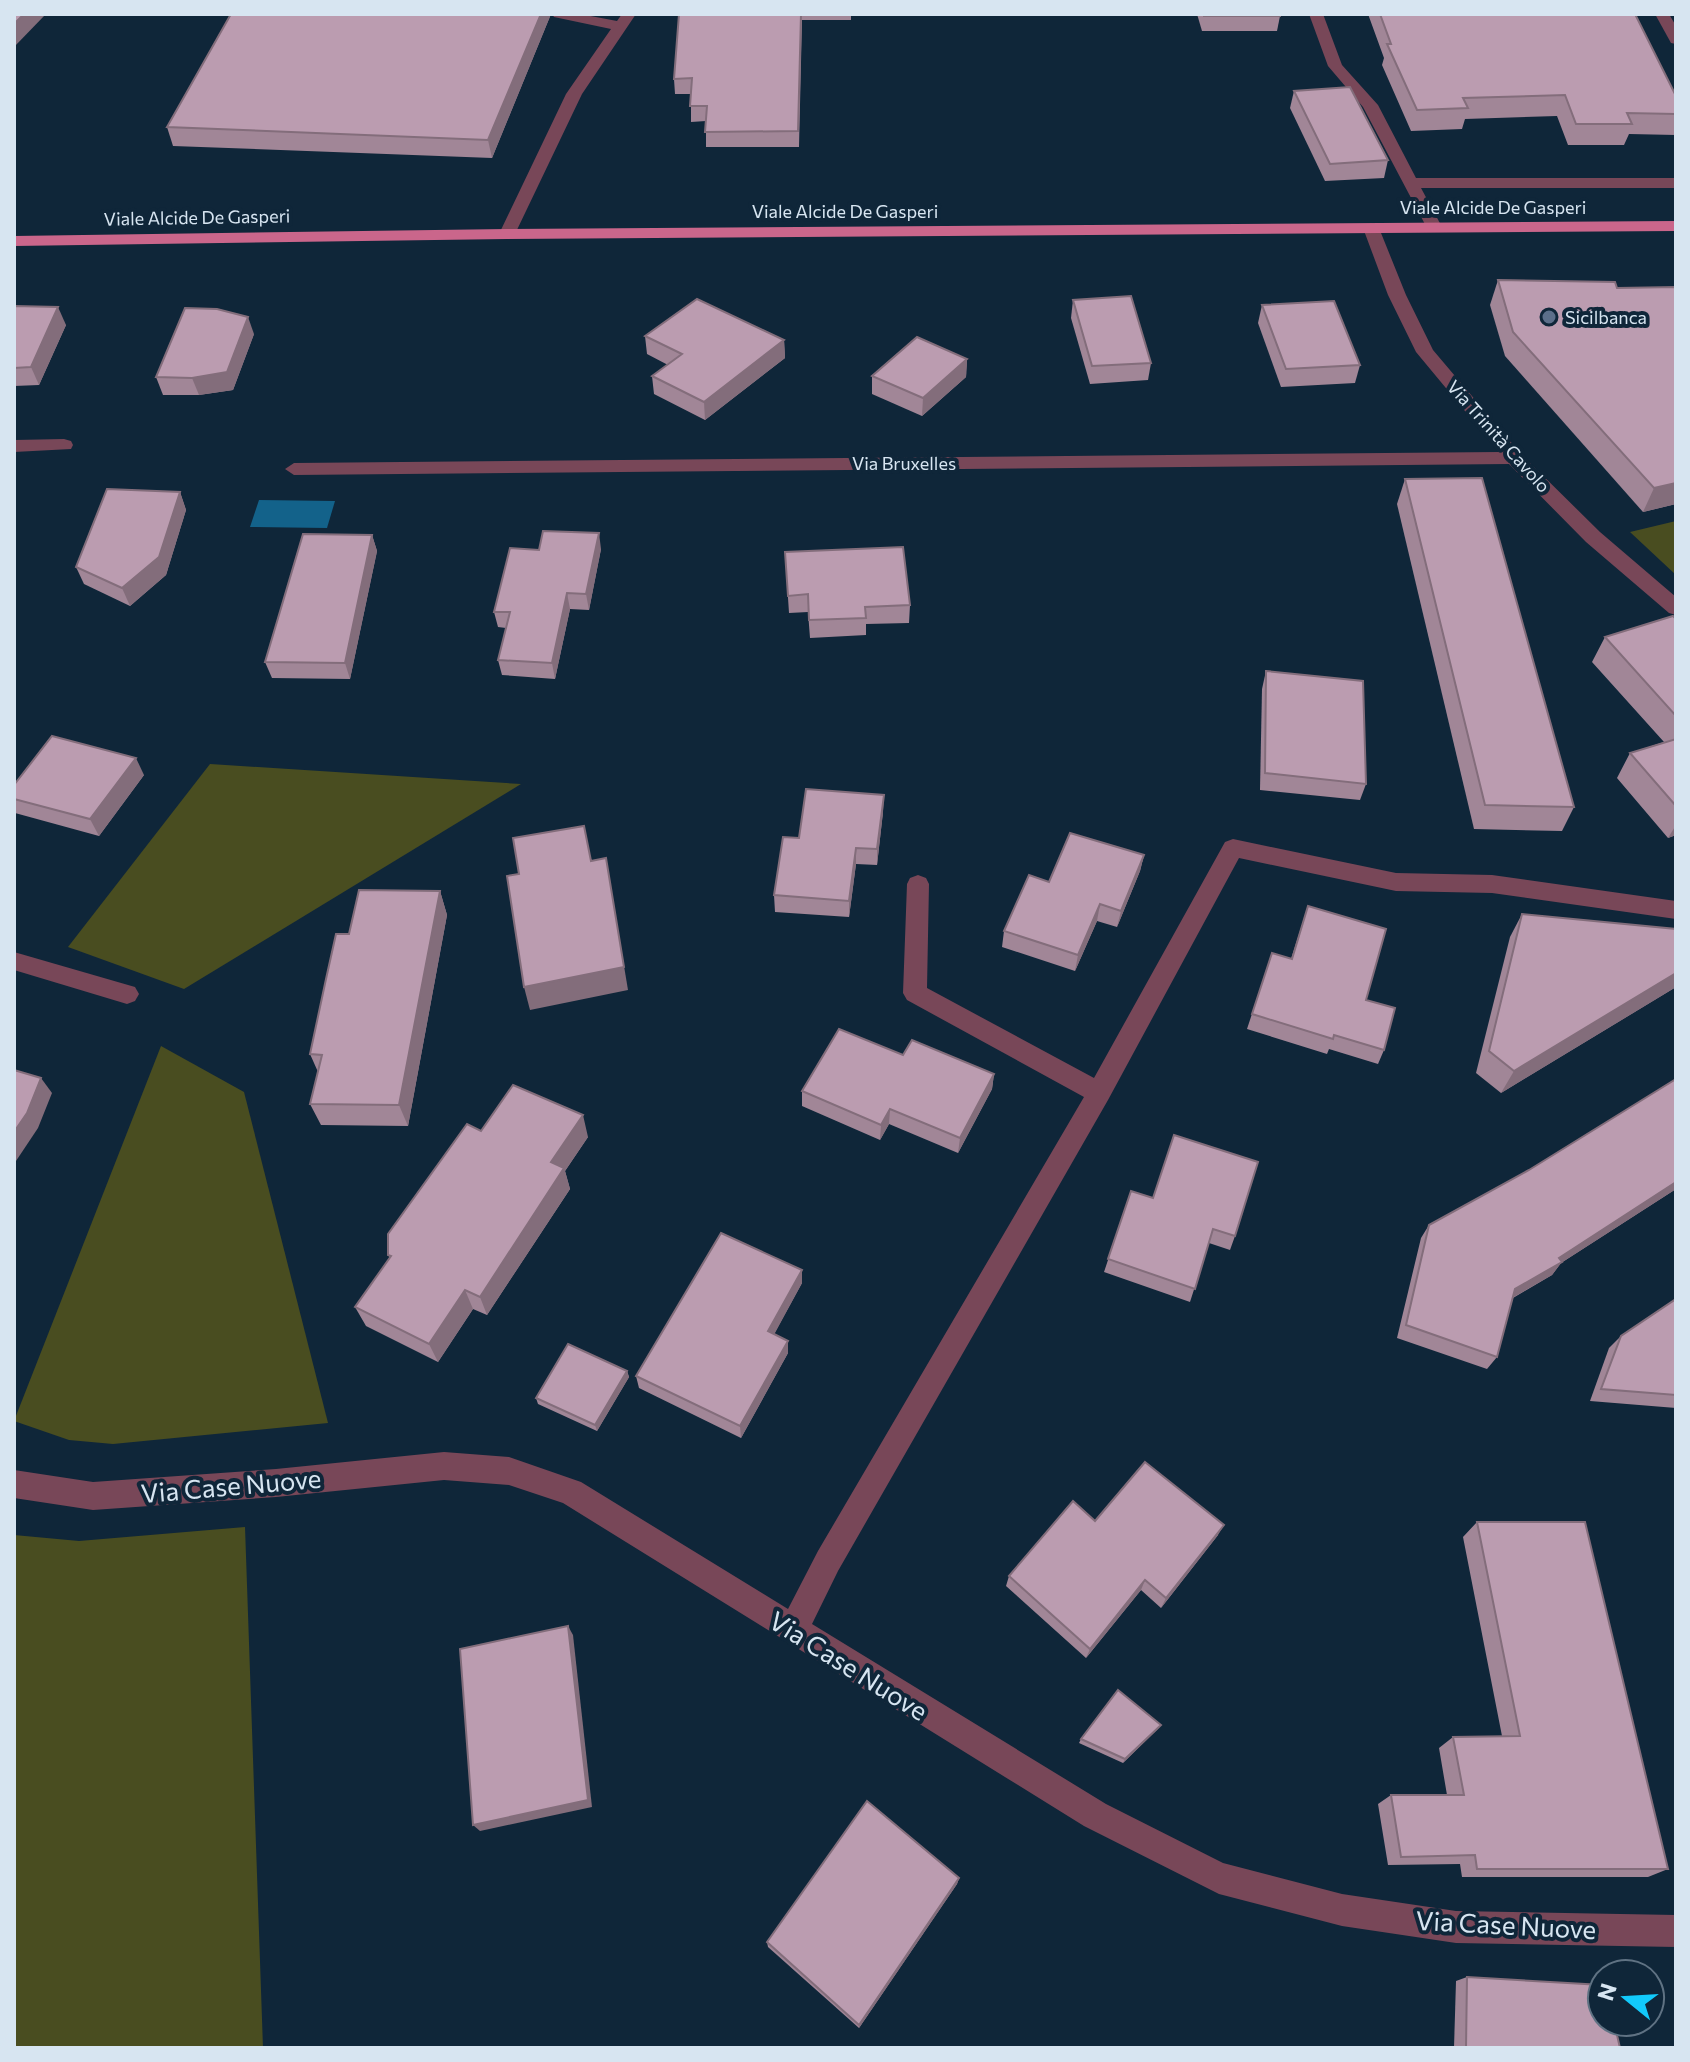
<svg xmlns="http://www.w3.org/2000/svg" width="1690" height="2062" viewBox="0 0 1690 2062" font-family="Commissioner,sans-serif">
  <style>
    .green { fill: #494d20 }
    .water { fill: #13628a }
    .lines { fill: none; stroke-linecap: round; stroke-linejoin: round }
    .minor { fill: #784758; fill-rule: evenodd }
    .major { fill: #ca668b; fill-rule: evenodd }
    .wall { fill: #a18697 }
    .shaded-wall { fill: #836d7b }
    .building { fill: #bb9cb0; stroke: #836d7b; stroke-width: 2 }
    .service-dot { fill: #5c6f8a; stroke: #0f2639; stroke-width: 3 }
    .labels { text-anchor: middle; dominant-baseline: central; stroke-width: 8; stroke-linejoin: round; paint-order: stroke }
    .far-street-label { font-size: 18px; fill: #d7e5f1; stroke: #0f2639 }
    .far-poi-label { font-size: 18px; fill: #d7e5f1; stroke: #0f2639; text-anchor: start }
    .near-street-label { font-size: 26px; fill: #d7e5f1; stroke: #0f2639 }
  </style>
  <rect width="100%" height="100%" fill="#0f2639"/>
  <g class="green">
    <path d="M1676 521V575L1630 532Z"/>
    <path d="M210 764 521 784 184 989 68 947Z"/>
    <path d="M161 1046 244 1092 328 1423 113 1444 69 1440 14 1421Z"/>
    <path d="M245 1527 263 2048H14V1535L79 1541Z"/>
  </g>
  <path class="water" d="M259 500 335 501 327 528 250 527Z"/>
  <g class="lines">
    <g class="minor">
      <path d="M552 14H580L617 21 622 14H636L582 94 515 234 507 239 499 234 566 94 611 29 554 17Z"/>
      <path d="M1309 14H1323L1342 65 1378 105 1416 178H1676V188H1421L1442 227 1434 232 1428 230 1363 107 1328 66Z"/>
      <path d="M1655 14H1669L1676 26V44L1671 43Z"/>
      <path d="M1371 223 1379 228 1406 295 1433 350 1521 454 1600 532 1676 597V615L1669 613 1586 542 1509 464 294 475 285 469 294 463 1499 452 1416 352 1388 295 1363 228Z"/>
      <path d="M64 439 71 441 73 445 71 449 14 452V440Z"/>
      <path d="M1233 839 1396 873 1492 875 1676 901V919L1492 893 1396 891 1239 858 1108 1100 838 1571 812 1624 1106 1804 1223 1863 1342 1894 1456 1911 1676 1915V1947L1456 1943 1342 1926 1219 1894 1084 1826 563 1503 509 1485 444 1480 276 1497 93 1510 14 1498V1470L93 1482 276 1469 444 1452 509 1457 581 1482 788 1609 818 1551 1084 1097 907 1000 903 993 907 884 910 878 918 875 926 878 929 884 927 988 1094 1078 1225 842Z"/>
      <path d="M14 952 135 987 139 994 135 1001 127 1004 14 970Z"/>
    </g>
    <path class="major" d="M1676 221V231L507 239 14 246V236L507 229Z"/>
  </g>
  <g class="wall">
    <path d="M551 14 492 158 173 146 167 127Z"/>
    <path d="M679 14H891H851V20H802L799 147H706V121L691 122V94H675L674 79Z"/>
    <path d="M1197 14H1280V16L1277 31H1202Z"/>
    <path d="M1368 14H1635L1676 96V135L1629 134 1624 145H1568L1557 116 1465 119 1462 129 1411 131 1382 65 1384 58Z"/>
    <path d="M1294 91 1388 160 1384 178 1325 181 1290 108Z"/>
    <path d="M1498 280 1676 504 1643 512 1505 356 1490 305Z"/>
    <path d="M1073 300 1151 363 1148 380 1090 384 1071 318Z"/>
    <path d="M1262 305 1360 365 1355 383 1281 387 1258 323Z"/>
    <path d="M14 306 66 325 39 385 14 386Z"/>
    <path d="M254 334 233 390 199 395H163L156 377Z"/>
    <path d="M645 336 784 340 785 358 705 420 654 394 652 376 668 365 647 354Z"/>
    <path d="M967 359 966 377 922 416 872 394V376Z"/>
    <path d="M1405 479 1574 807 1562 831 1474 829 1397 504Z"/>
    <path d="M180 492 186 510 166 575 130 606 84 584 76 567Z"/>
    <path d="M372 535 377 551 350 679 272 678 265 662Z"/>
    <path d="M601 549 589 610 570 609 555 679 502 675 498 660 506 628 498 627 494 612 539 550Z"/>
    <path d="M785 552 910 605 909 623 866 624V635L810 638 808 612 789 613Z"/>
    <path d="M1676 619V835L1668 838 1617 778 1630 753 1664 742 1592 662 1605 637Z"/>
    <path d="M1266 671 1366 784 1360 800 1260 790 1262 689Z"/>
    <path d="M144 775 99 836 15 813 14 811V785Z"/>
    <path d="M883 812 877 865 856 864 849 917 775 912 774 895 799 838Z"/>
    <path d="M1144 855 1140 871 1117 927 1097 921 1075 971 1002 947 1004 931 1049 882Z"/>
    <path d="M440 891 447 915 408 1126 321 1125 310 1104 318 1072 310 1054 349 934Z"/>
    <path d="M1308 906 1366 1000 1384 1050 1378 1064 1329 1049 1327 1054 1247 1029 1272 953 1291 959Z"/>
    <path d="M1522 914 1676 929V987L1501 1093 1476 1073 1510 937Z"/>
    <path d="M903 1055 994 1074 992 1089 958 1153 889 1124 880 1140 802 1106V1091Z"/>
    <path d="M1676 1079V1189L1561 1263 1552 1275 1513 1298 1497 1357 1487 1369 1397 1338 1421 1238 1429 1225 1529 1170Z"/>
    <path d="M481 1131 588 1137 565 1171 570 1189 487 1315 473 1309 438 1362 366 1326 355 1307 390 1258 388 1255Z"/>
    <path d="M1131 1191 1235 1236 1230 1250 1209 1243 1190 1302 1104 1272Z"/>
    <path d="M802 1270V1283L774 1334 788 1341V1353L741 1438 639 1388 636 1376Z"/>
    <path d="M1676 1299V1408L1590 1401 1609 1348 1621 1336Z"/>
    <path d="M627 1371 629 1377 597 1431 538 1404 536 1398Z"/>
    <path d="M1095 1521 1218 1535 1161 1608 1141 1590 1086 1658 1006 1586 1009 1576Z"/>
    <path d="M1477 1522 1668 1869 1648 1877H1462L1460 1864 1388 1865 1378 1804 1391 1795H1447L1439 1748 1453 1737 1502 1736 1463 1537Z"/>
    <path d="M1161 1725 1123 1763 1079 1743 1081 1739Z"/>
    <path d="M959 1878 957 1884 859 2028 768 1947 767 1942Z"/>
    <path d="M1467 1977 1620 2048H1454L1456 1981Z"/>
  </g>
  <g class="shaded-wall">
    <path d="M24 14H46L14 47V24Z"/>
    <path d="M541 14H551L492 158 488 140Z"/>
    <path d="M58 307 66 325 39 385 31 367Z"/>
    <path d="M248 317 254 334 233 390 199 395 192 378Z"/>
    <path d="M784 340 785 358 705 420 704 402Z"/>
    <path d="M967 359 966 377 922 416 923 398Z"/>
    <path d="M1676 483V504L1643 512 1654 488Z"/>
    <path d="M180 492 186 510 166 575 130 606 122 588Z"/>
    <path d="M599 533 601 549 589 610 586 594Z"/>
    <path d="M372 535 377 551 350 679 345 663Z"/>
    <path d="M567 593 570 609 555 679 552 663Z"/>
    <path d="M136 758 144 775 99 836 90 819Z"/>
    <path d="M884 795 883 812 877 865V849Z"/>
    <path d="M1676 825V835L1668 838Z"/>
    <path d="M856 848V864L849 917V901Z"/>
    <path d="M1144 855 1140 871 1117 927 1121 911Z"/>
    <path d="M606 858 628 990 530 1010 524 987Z"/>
    <path d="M440 891 447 915 408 1126 399 1105Z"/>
    <path d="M1100 904 1097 921 1075 971 1078 955Z"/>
    <path d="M1676 973V987L1501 1093 1514 1071Z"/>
    <path d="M994 1074 992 1089 958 1153 960 1138Z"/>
    <path d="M41 1078 52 1093 38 1128 14 1164V1132Z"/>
    <path d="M890 1109 889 1124 880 1140 881 1125Z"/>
    <path d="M583 1115 588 1137 565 1171 570 1189 487 1315 480 1297 551 1162Z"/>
    <path d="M1676 1182V1189L1561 1263 1552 1275 1505 1302 1515 1289 1559 1258Z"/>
    <path d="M802 1270V1283L769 1344 768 1331Z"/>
    <path d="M465 1290 473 1309 438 1362 429 1344Z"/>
    <path d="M788 1341V1353L741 1438 740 1426Z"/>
    <path d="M627 1371 629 1377 597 1431 595 1425Z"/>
    <path d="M1224 1525 1218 1535 1161 1608 1166 1598Z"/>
    <path d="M1145 1580 1141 1590 1086 1658 1090 1649Z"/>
    <path d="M568 1626 573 1635 592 1807 480 1831 473 1825Z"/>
    <path d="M1161 1725 1158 1729 1123 1763 1125 1759Z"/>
    <path d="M959 1878 957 1884 859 2028V2025Z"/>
  </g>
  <g class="building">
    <path d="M14 14H24L14 24Z"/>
    <path d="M231 14H541L488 140 167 127Z"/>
    <path d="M679 14H801L798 131 705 132 707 106H690L692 78 674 79Z"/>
    <rect x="1204" y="14" width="76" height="2"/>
    <path d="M1380 14H1635L1676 96V114L1627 113 1632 124H1576L1565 95 1463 98 1468 108 1417 110 1387 44H1391Z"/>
    <path d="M1350 87 1388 160 1330 164 1294 91Z"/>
    <path d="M1498 280 1615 282 1617 288 1676 287V483L1654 488 1513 332Z"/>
    <path d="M1131 296 1151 363 1092 366 1073 300Z"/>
    <path d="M697 299 784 340 704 402 652 376 682 354 645 336Z"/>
    <path d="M1334 301 1360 365 1286 369 1262 305Z"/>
    <path d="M14 306 58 307 31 367 14 368Z"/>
    <path d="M185 308 217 309 248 317 227 372 192 378 156 377Z"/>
    <path d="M917 337 967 359 923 398 872 376Z"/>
    <path d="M1482 478 1574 807 1485 805 1405 479Z"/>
    <path d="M107 489 180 492 159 557 122 588 76 567Z"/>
    <path d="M543 531 599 533 586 594 567 593 552 663 498 660 510 612H494L510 548 539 550Z"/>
    <path d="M303 534 372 535 345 663 265 662Z"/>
    <path d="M903 547 910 605 865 607 866 618 809 620 808 594 788 596 785 552Z"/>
    <path d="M1673 616 1676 619V716L1605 637Z"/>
    <path d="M1266 671 1363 681 1366 784 1265 773Z"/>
    <path d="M52 736 136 758 90 819 14 799V785Z"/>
    <path d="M1676 739V806L1630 753Z"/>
    <path d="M806 789 884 795 877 849 856 848 849 901 774 895 783 837 799 838Z"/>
    <path d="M584 826 591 861 606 858 624 967 524 987 507 876 519 874 513 838Z"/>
    <path d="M1070 833 1144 855 1121 911 1100 904 1078 955 1004 931 1029 875 1049 882Z"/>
    <path d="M359 890 440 891 399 1105 310 1104 322 1055 310 1054 326 979 336 934H349Z"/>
    <path d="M1308 906 1386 929 1366 1000 1395 1008 1384 1050 1334 1035 1333 1039 1252 1014 1272 953 1292 959Z"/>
    <path d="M1522 914 1676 929V973L1514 1071 1489 1051Z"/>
    <path d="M839 1029 903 1055 912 1040 994 1074 960 1138 890 1109 881 1125 802 1091Z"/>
    <path d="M14 1070 41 1078 27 1113 14 1132Z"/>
    <path d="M1676 1079V1182L1559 1258 1562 1262 1515 1289 1497 1357 1406 1325 1429 1225 1529 1170Z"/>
    <path d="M513 1085 583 1115 551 1162 564 1168 480 1297 465 1290 429 1344 355 1307 391 1256 388 1255V1234L467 1124 481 1131Z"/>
    <path d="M1174 1135 1258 1162 1235 1236 1213 1229 1195 1289 1108 1259 1131 1191 1153 1198Z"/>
    <path d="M721 1233 802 1270 768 1331 788 1341 740 1426 636 1376Z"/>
    <path d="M1676 1299V1395L1601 1389 1621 1336Z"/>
    <path d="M568 1344 627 1371 595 1425 536 1398Z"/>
    <path d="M1145 1462 1224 1525 1166 1598 1145 1580 1090 1649 1009 1576 1073 1501 1095 1521Z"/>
    <path d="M1477 1522H1585L1668 1869H1477L1475 1855 1401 1857 1391 1795H1464L1453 1737 1520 1736Z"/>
    <path d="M568 1626 588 1800 473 1825 460 1649Z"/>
    <path d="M1118 1690 1161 1725 1125 1759 1081 1739Z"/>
    <path d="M867 1801 959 1878 859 2025 767 1942Z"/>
    <path d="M1467 1977 1602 1985V2022H1614L1620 2048H1466Z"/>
  </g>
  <circle class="service-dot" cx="1549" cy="317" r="8"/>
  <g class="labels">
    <g class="far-street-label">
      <text x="1493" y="207">Viale Alcide De Gasperi</text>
      <text x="845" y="211">Viale Alcide De Gasperi</text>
      <text transform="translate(197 217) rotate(-1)">Viale Alcide De Gasperi</text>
      <text transform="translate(1499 436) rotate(48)">Via Trinità Cavolo</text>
      <text x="904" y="463">Via Bruxelles</text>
    </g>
    <g class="far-poi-label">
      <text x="1565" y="317">Sicilbanca</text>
    </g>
    <g class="near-street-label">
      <text transform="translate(231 1485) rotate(-5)">Via Case Nuove</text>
      <text transform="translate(849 1665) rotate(32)">Via Case Nuove</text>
      <text transform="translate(1506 1924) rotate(3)">Via Case Nuove</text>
    </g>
  </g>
  <rect width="1690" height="2062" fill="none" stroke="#d7e5f1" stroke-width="32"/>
  <g transform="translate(1626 1998) rotate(288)"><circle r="38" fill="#0f2639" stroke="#5f7283" stroke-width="2"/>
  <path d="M0-6L14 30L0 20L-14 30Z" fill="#12cafb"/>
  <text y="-12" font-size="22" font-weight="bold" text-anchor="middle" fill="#d7e5f1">N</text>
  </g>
</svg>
